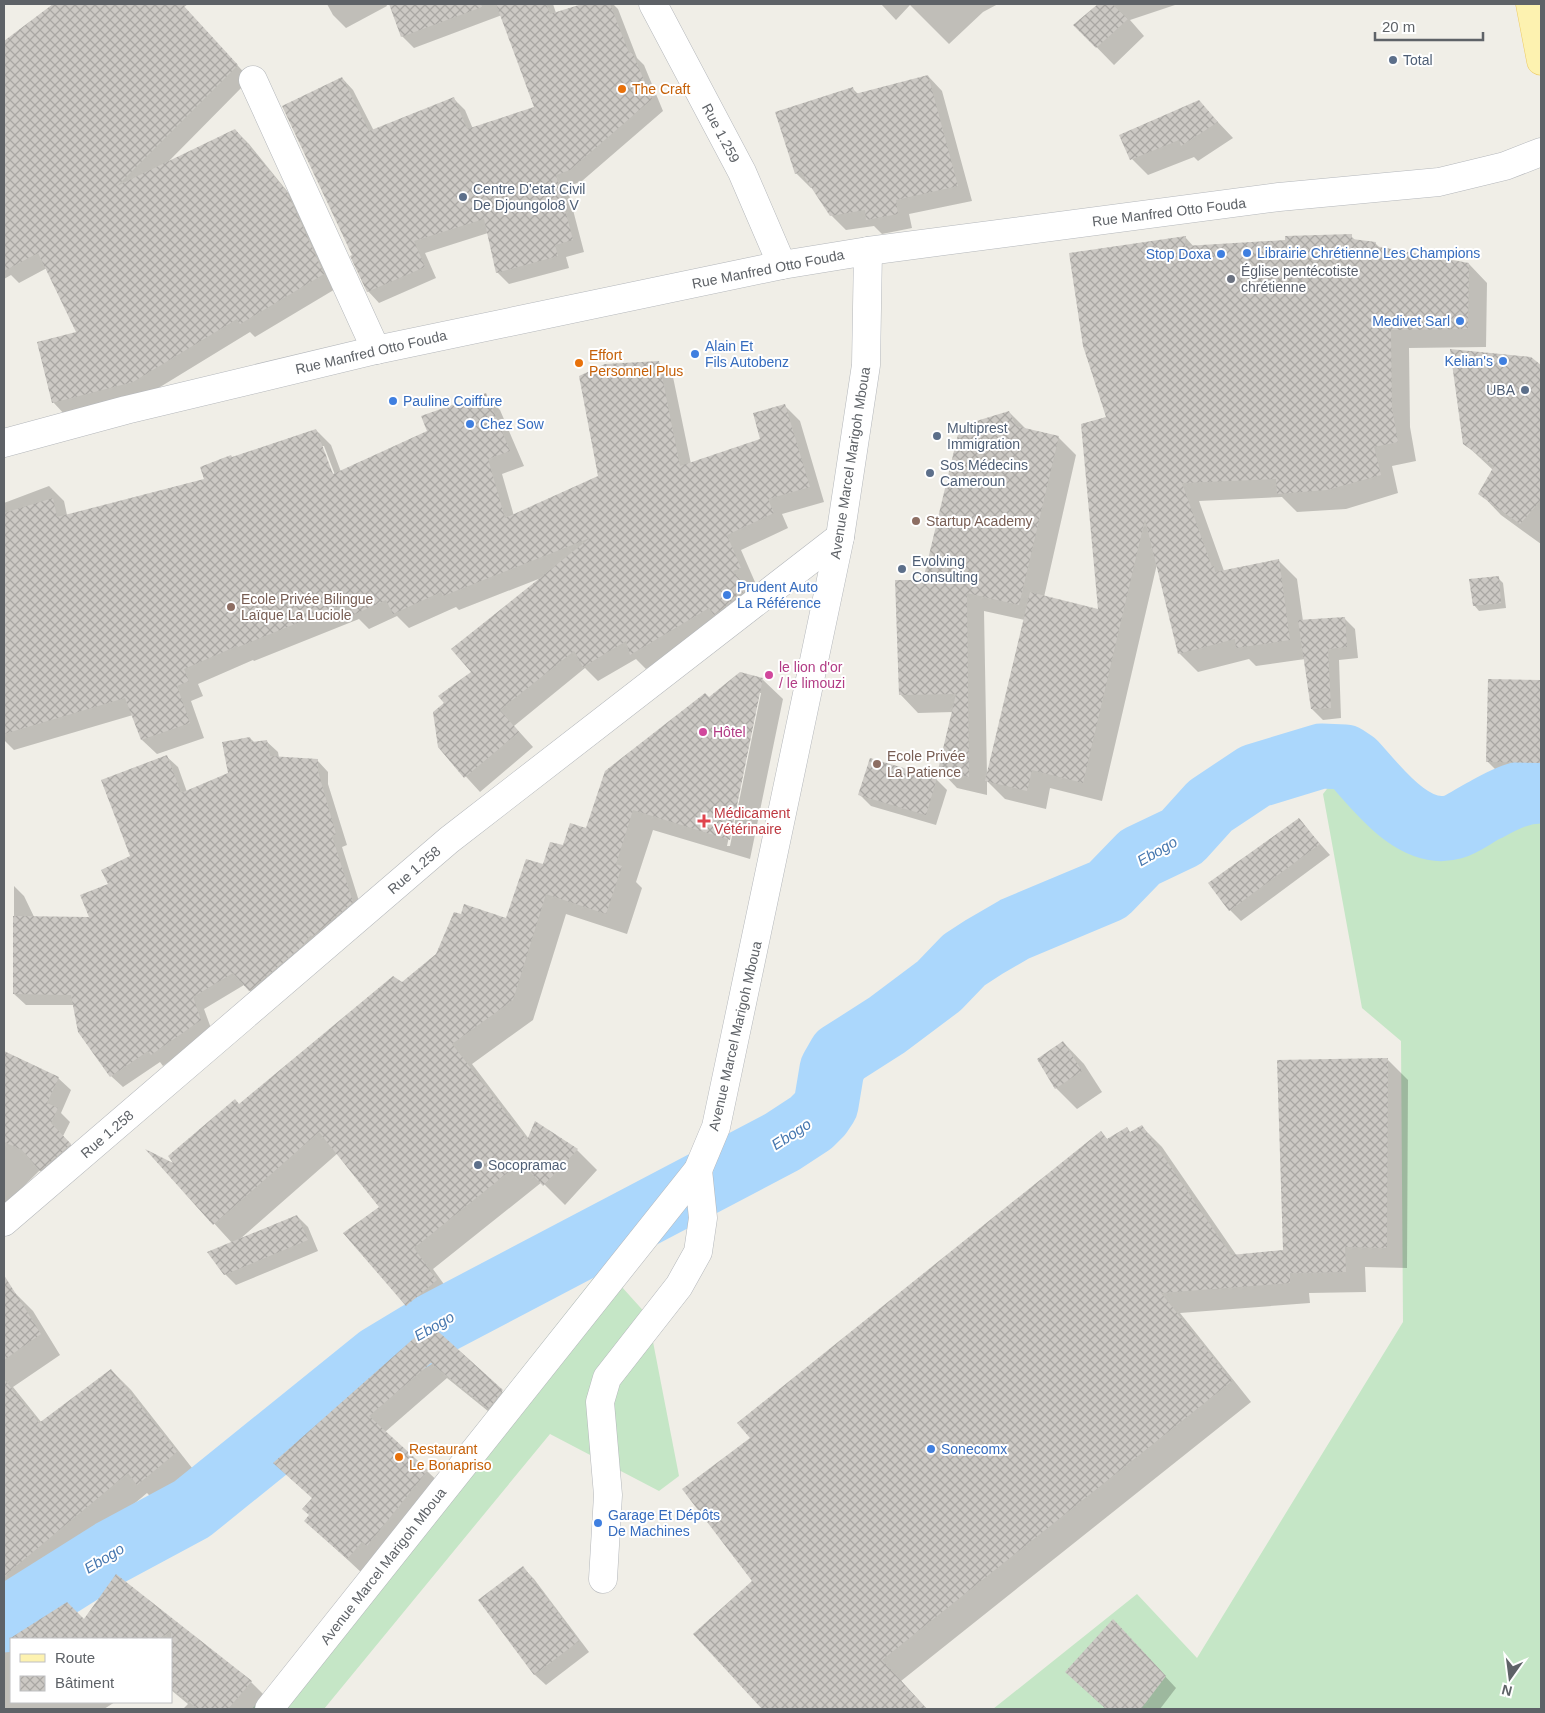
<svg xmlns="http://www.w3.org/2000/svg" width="1545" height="1713" viewBox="0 0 1545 1713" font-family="Arial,sans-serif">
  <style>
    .grass { fill: #c5e6c6 }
    .shadow { fill: #0003; fill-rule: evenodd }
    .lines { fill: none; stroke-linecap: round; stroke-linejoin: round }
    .river { stroke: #abd7fc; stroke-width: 65 }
    .building { fill: url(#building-cross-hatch) }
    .minor-casing { stroke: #b4b7bb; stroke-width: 29 }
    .major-casing { stroke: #edca63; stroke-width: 29 }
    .minor { stroke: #fff; stroke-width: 28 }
    .major { stroke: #fdf2b0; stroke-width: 28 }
    .service-dot { fill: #5c6f8a; stroke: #fff; stroke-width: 2 }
    .food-dot { fill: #e8710a; stroke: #fff; stroke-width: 2 }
    .shop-dot { fill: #3f7fe0; stroke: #fff; stroke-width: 2 }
    .worship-dot { fill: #6b7280; stroke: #fff; stroke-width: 2 }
    .education-dot { fill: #8d6e63; stroke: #fff; stroke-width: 2 }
    .hotel-dot { fill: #d1479c; stroke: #fff; stroke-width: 2 }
    .health-dot { fill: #e0444e; stroke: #fff; stroke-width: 2 }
    .labels { text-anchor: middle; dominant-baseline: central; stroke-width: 4; stroke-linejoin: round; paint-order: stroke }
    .service-label { font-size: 14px; fill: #4e5e75; stroke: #fff; text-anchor: start }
    .food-label { font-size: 14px; fill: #c56008; stroke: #fff; text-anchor: start }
    .street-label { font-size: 14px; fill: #5e6267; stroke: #fff }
    .shop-label { font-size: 14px; fill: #366cbe; stroke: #fff; text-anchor: start }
    .worship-label { font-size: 14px; fill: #5b616d; stroke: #fff; text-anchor: start }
    .education-label { font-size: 14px; fill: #785e54; stroke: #fff; text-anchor: start }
    .hotel-label { font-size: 14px; fill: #b23c85; stroke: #fff; text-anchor: start }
    .health-label { font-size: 14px; fill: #be3a42; stroke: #fff; text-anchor: start }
    .water-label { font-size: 15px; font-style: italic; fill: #4677af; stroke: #fff }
  </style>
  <defs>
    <pattern id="building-cross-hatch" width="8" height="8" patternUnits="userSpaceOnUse" patternTransform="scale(1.25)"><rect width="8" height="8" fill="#ccc9c4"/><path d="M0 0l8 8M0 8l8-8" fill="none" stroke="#a9a7a3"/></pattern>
  </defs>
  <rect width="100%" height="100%" fill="#f0eee7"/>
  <g class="grass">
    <path d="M1341 771 1365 797 1423 834 1463 835 1517 801 1541 798V1709H993L1137 1594 1197 1658 1403 1322 1401 1041 1362 1008 1323 794Z"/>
    <path d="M603 1266 648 1316 679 1476 659 1491 550 1434 324 1709H252Z"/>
  </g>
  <g class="shadow">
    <path d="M54 4H188L184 7 250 79 167 163 235 130 249 144 300 207 337 288 255 337 250 332 147 395 66 416 53 402 78 333 47 268 19 283 11 275 4 279V42Z"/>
    <path d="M327 4H386L387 6 346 28 333 15Z"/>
    <path d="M390 4H553L556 13 586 4H613L618 9 637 58 644 65 663 111 582 181 567 187 584 252 566 257 569 268 509 284 497 272 488 233 425 253 436 278 379 303 368 291 354 255 342 78 353 90 374 131 453 98 465 110 473 129 536 108 502 15 414 48 402 36Z"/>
    <path d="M881 4H998L983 12 949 44 910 5 896 20Z"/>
    <path d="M1100 4H1178L1130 20 1144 36 1114 65 1075 25Z"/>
    <path d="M928 76 942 91 972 201 909 214 912 228 882 234 874 226 846 230 831 215 813 188H811L796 173 853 89 859 95Z"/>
    <path d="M1199 102 1233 138 1198 161 1194 157 1148 175 1132 159Z"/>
    <path d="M1351 236 1356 241 1375 243 1381 249 1469 264 1487 283 1486 347 1409 348 1410 427 1416 461 1392 466 1398 493 1346 509 1297 512 1282 497 1199 501 1224 571 1278 560 1297 579 1303 621 1345 619 1355 629 1358 658 1339 660 1341 718 1323 720 1312 709 1305 659 1256 666 1249 659 1198 672 1179 653 1157 564 1102 801 1050 788 1046 809 1005 799 987 781V795L957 788 939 769 953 712 918 713 900 694 924 581 1009 412 1026 429 1058 437 1076 455 1044 597 1099 611 1107 418 1185 237 1194 247ZM984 611 1025 620 987 776Z"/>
    <path d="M1531 358 1541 367V544L1501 515 1480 493 1493 470 1464 443Z"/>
    <path d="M658 362 673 377 691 464 762 440 785 406 800 421 824 502 782 514 788 528 741 550 755 582 747 586 761 604 724 622 646 669 636 659 598 681 585 668 514 726 533 747 480 792 439 747 446 703 473 672 541 578 459 610 456 607 409 628 397 616 369 629 359 619 254 661 253 660 198 684 203 696 191 701 204 738 157 754 142 740 133 715 14 750 4 740V503L49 486 64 501 67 515 205 480 233 459 316 430 331 445 341 472 429 431 486 395 500 410 524 466 502 474 514 516 600 477ZM321 446H324L337 480 334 481Z"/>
    <path d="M1498 578 1503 583 1506 608 1479 611 1474 605Z"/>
    <path d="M762 679 783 699 750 859 653 830 636 882 642 888 627 934 566 914 533 1020 472 1064 529 1139 577 1150 597 1170 565 1205 542 1182 433 1269 456 1301 427 1325 406 1305 381 1208 338 1153 240 1239 297 1216 308 1227 318 1251 236 1285 225 1274 232 1243 150 1153 177 1166 239 1105 402 984 507 919 544 866 564 847 586 830 709 698ZM759 693H761L730 846H727Z"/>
    <path d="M1489 680 1541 681V773L1498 772 1487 761Z"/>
    <path d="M250 738 255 743 266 741 278 752 279 758 317 760 328 772V784L347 845 342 847 363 914 261 1002 244 985 204 1009 212 1031 163 1066 160 1062 123 1087 111 1076 79 1032 74 1005H26L14 994V886L24 896 37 923 91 918 109 885 131 856 166 756 178 767 187 792 229 774Z"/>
    <path d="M936 779 947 790 936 825 871 806 860 795Z"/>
    <path d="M1299 820 1330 855 1241 921 1230 910 1210 883Z"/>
    <path d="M1063 1042 1084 1064 1102 1092 1077 1109 1056 1088Z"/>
    <path d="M4 1053 58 1078 71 1090 61 1113 70 1122 63 1136 82 1157 53 1183 40 1170 4 1206Z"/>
    <path d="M1387 1059 1408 1080 1407 1268 1365 1267 1366 1292 1309 1293 1310 1303 1180 1313 1251 1402 901 1681 927 1709H764L695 1634 754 1581 751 1438 1101 1132 1108 1140 1131 1133 1142 1127 1162 1147 1237 1256 1284 1251Z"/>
    <path d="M13 1291 33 1311 60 1355 13 1387 42 1423 111 1370 131 1390 196 1473 158 1504 147 1493 4 1613V1296Z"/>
    <path d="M430 1326 518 1406 504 1424 447 1378 385 1432 443 1486 363 1574 306 1521 310 1516 313 1498 290 1478Z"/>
    <path d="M523 1568 534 1579 589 1652 546 1685 535 1675 480 1601Z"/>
    <path d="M116 1575 251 1682 272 1703 267 1709H183L188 1704 171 1690V1639H12L66 1603 84 1620Z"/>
    <path d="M1124 1632 1176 1688 1160 1709H1106L1066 1672Z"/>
    <path d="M11 1639V1702H115L104 1709H4V1644Z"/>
  </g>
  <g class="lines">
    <path class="river" d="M4 1620 112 1552 192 1509 379 1358 432 1326 782 1142 811 1123 820 1114 826 1105 832 1069 840 1055 887 1025 939 986 964 960 984 947 1015 929 1108 890 1140 857 1182 837 1210 806 1255 776 1321 756 1345 757 1354 763C1377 788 1413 838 1453 827 1464 824 1476 814 1487 809 1505 799 1521 791 1541 791"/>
  </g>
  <g class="building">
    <path d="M53 4H182L238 65 117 186 235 129 287 192 324 274 240 324 237 319 133 382 52 403 37 342 76 332 38 253 4 271V41Z"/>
    <path d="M389 4H481L482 7 401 37Z"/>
    <path d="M496 4H546L550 14 582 4H610L629 53 632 52 652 99 570 170 556 175 573 240 555 245 558 256 496 273 484 219 414 241 425 267 367 292 350 256 352 255 282 106 342 77 369 131 454 97 467 129 534 107Z"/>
    <path d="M1098 4H1112L1128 19 1096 48 1073 25Z"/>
    <path d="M928 75 958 186 896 200 898 214 866 220 865 210 830 216 801 172 795 174 775 112 853 87 855 94Z"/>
    <path d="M1199 100 1218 122 1181 146 1179 140 1130 160 1119 135Z"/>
    <path d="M1352 234V239L1376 242 1375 246 1469 263 1468 329 1391 330 1392 408 1398 442 1374 447 1381 475 1327 490 1277 494 1276 479 1182 483 1212 567 1214 566 1215 572 1279 559 1290 640 1236 648 1235 639 1178 654 1145 519 1083 783 1032 770 1027 791 985 781 1030 592 1098 609 1081 424 1106 417 1083 346 1069 253 1186 236 1185 246 1285 240V236Z"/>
    <path d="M1450 349 1531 357 1541 365V500L1520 524 1478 494 1494 466 1463 444Z"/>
    <path d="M659 361 680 466 760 439 753 413 785 404 810 487 768 499 774 513 727 535 741 568 733 571 747 589 714 615 709 608 630 655 626 641 583 667 574 651 500 710 519 732 464 778 438 747 433 712 444 703 438 696 471 672 451 649 590 538 443 596 441 592 393 614 386 600 353 615 347 603 238 647 237 646 184 669 189 681 177 686 190 723 141 740 125 698 4 734V513L53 498 57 517 204 479 200 467 231 455 232 457 316 429 333 474 427 431 421 416 486 393 510 451 488 459 505 518 598 476 579 376 605 364Z"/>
    <path d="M1009 411 1016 426 1059 436 1019 605 967 593 969 777 938 770 956 694 899 695 895 580H923L960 426Z"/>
    <path d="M1499 576 1501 603 1473 606 1469 579Z"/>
    <path d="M1345 617 1347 647 1328 649 1331 708 1311 709 1298 620Z"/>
    <path d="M740 672 763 678 730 840 633 810 616 864 622 866 606 914 546 894 513 1000 452 1044 527 1140 535 1121 578 1149 543 1186 521 1162 414 1248 437 1280 406 1306 343 1233 379 1207 319 1132 213 1225 145 1149 173 1163 168 1156 235 1099 239 1104 393 976 402 982 436 954 454 912 461 914 464 904 506 918 526 859 543 864 550 842 563 845 570 823 586 828 605 771 705 693 709 697Z"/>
    <path d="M1488 679 1541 680V763L1486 762Z"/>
    <path d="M250 737 251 742 267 740 270 756 318 759V771L336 834 332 836 353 902 312 937 311 935 301 947 249 991 233 973 193 997 201 1020 151 1055 148 1051 110 1077 78 1032 71 995 13 994V916L89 917 80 895 108 884 101 870 130 856 101 780 167 755 181 793 228 773 222 742Z"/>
    <path d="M870 758 937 778 926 815 858 795Z"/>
    <path d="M1299 818 1320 844 1229 911 1208 883Z"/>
    <path d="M1063 1041 1082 1071 1055 1089 1037 1059Z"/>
    <path d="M4 1051 59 1077 47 1103 58 1108 51 1123 71 1144 40 1171 22 1150 4 1142Z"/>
    <path d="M1388 1058 1387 1248 1345 1247 1346 1272 1290 1273V1283L1161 1293 1232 1381 882 1660 927 1709H762L693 1634 752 1581 682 1489 750 1438 737 1423 1101 1131 1107 1139 1127 1127 1130 1132 1142 1125 1231 1255 1283 1250 1277 1060Z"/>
    <path d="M297 1215 308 1240 224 1275 207 1252Z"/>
    <path d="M4 1275 41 1334 4 1360Z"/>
    <path d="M430 1324 503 1390 488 1409 431 1363 369 1416 428 1470 367 1546 362 1542 347 1559 304 1521 309 1515 302 1509 312 1498 273 1463Z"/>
    <path d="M111 1369 177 1452 137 1485 128 1473 4 1576V1379L39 1423Z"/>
    <path d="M523 1566 579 1641 534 1675 478 1600Z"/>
    <path d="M116 1574 252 1681 228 1709H198L171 1688V1631L159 1639H9L67 1602 84 1619Z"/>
    <path d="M1113 1619 1166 1676 1141 1709H1106L1065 1672Z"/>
  </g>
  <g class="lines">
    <g class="minor-casing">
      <g id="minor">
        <path d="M653 4 742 172 782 265"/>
        <path d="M253 80 376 350"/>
        <path d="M4 443 126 410 376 350 782 265 868 251 1279 197 1439 182 1505 166 1541 152"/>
        <path d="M4 1222 449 840 840 537"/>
        <path d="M603 1579 608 1495 600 1402 607 1378 679 1286 698 1252 703 1218 698 1170"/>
        <path d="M269 1709 698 1170 716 1127 840 537 866 365 868 251"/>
      </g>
    </g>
    <g class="major-casing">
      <path id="major" d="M1530 4 1541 61"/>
    </g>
    <use href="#minor" class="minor"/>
    <use href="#major" class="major"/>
  </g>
  <g class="service-dot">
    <circle cx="1393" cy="60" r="5"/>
    <circle cx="463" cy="197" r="5"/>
    <circle cx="1525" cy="390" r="5"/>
    <circle cx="937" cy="436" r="5"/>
    <circle cx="930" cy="473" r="5"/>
    <circle cx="902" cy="569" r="5"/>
    <circle cx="478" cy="1165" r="5"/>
  </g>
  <g class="food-dot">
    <circle cx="622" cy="89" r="5"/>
    <circle cx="579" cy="363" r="5"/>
    <circle cx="399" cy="1457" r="5"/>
  </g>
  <g class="shop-dot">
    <circle cx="1247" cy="253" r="5"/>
    <circle cx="1221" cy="254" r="5"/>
    <circle cx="1460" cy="321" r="5"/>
    <circle cx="695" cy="354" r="5"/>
    <circle cx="1503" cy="361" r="5"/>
    <circle cx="393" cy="401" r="5"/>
    <circle cx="470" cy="424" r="5"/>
    <circle cx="727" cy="595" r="5"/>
    <circle cx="931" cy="1449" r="5"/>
    <circle cx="598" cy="1523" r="5"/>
  </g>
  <circle class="worship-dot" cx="1231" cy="279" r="5"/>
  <g class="education-dot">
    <circle cx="916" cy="521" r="5"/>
    <circle cx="231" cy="607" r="5"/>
    <circle cx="877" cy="764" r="5"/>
  </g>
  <g class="hotel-dot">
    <circle cx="769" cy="675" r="5"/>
    <circle cx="703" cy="732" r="5"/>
  </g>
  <path class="health-dot" d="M701.5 813.5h5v5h5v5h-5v5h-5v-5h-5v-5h5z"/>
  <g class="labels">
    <g class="service-label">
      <text x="1403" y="60">Total</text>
      <text x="473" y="189">Centre D'etat Civil<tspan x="473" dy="16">De Djoungolo8 V</tspan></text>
      <text x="1515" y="390" text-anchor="end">UBA</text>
      <text x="947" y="428">Multiprest<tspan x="947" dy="16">Immigration</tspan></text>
      <text x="940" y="465">Sos Médecins<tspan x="940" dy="16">Cameroun</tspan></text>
      <text x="912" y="561">Evolving<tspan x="912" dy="16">Consulting</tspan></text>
      <text x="488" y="1165">Socopramac</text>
    </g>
    <g class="food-label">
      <text x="632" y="89">The Craft</text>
      <text x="589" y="355">Effort<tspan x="589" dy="16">Personnel Plus</tspan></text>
      <text x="409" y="1449">Restaurant<tspan x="409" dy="16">Le Bonapriso</tspan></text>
    </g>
    <g class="street-label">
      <text transform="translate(721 133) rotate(62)">Rue 1.259</text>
      <text transform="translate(1169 212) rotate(-7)">Rue Manfred Otto Fouda</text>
      <text transform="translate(768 269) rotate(-11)">Rue Manfred Otto Fouda</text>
      <text transform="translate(371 352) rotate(-13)">Rue Manfred Otto Fouda</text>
      <text transform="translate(850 463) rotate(-81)">Avenue Marcel Marigoh Mboua</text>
      <text transform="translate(414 870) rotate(-41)">Rue 1.258</text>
      <text transform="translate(735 1036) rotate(-77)">Avenue Marcel Marigoh Mboua</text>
      <text transform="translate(107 1134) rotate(-41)">Rue 1.258</text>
      <text transform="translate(383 1566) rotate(-52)">Avenue Marcel Marigoh Mboua</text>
    </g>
    <g class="shop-label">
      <text x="1257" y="253">Librairie Chrétienne Les Champions</text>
      <text x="1211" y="254" text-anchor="end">Stop Doxa</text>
      <text x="1450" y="321" text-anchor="end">Medivet Sarl</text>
      <text x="705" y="346">Alain Et<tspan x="705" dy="16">Fils Autobenz</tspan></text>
      <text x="1493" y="361" text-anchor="end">Kelian's</text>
      <text x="403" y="401">Pauline Coiffure</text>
      <text x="480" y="424">Chez Sow</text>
      <text x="737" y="587">Prudent Auto<tspan x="737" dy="16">La Référence</tspan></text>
      <text x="941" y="1449">Sonecomx</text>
      <text x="608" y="1515">Garage Et Dépôts<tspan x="608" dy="16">De Machines</tspan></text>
    </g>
    <g class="worship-label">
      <text x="1241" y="271">Église pentécotiste<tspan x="1241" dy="16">chrétienne</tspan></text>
    </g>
    <g class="education-label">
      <text x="926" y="521">Startup Academy</text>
      <text x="241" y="599">Ecole Privée Bilingue<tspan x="241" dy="16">Laïque La Luciole</tspan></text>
      <text x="887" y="756">Ecole Privée<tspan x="887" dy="16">La Patience</tspan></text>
    </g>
    <g class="hotel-label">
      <text x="779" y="667">le lion d'or<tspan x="779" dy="16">/ le limouzi</tspan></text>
      <text x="713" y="732">Hôtel</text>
    </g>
    <g class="health-label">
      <text x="714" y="813">Médicament<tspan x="714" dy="16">Vétérinaire</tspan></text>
    </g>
    <g class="water-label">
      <text transform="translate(1157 851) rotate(-30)">Ebogo</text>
      <text transform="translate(791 1134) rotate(-33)">Ebogo</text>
      <text transform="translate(434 1326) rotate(-30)">Ebogo</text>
      <text transform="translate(104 1558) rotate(-31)">Ebogo</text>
    </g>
  </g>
  <rect width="1545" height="1713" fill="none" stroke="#5e6267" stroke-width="10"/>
  <rect x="10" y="1638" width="162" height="65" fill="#ffffff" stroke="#bfc0c2"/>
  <rect x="20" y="1654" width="25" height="8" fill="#fdf2b0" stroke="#bfc0c2"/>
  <text x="55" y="1663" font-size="15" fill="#5e6267">Route</text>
  <rect x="20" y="1676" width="25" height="15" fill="url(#building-cross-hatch)" stroke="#bfc0c2"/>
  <text x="55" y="1688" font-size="15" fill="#5e6267">Bâtiment</text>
  <g transform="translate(1510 1678) rotate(194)" stroke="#ffffff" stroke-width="4" paint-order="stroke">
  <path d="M0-4L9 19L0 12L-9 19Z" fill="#5e6267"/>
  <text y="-8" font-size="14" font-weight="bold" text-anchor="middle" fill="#5e6267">N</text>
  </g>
  <path d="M1375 32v8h108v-8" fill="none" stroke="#5e6267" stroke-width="2.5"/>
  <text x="1382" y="32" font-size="15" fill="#5e6267" stroke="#ffffff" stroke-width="4" paint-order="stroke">20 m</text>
</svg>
